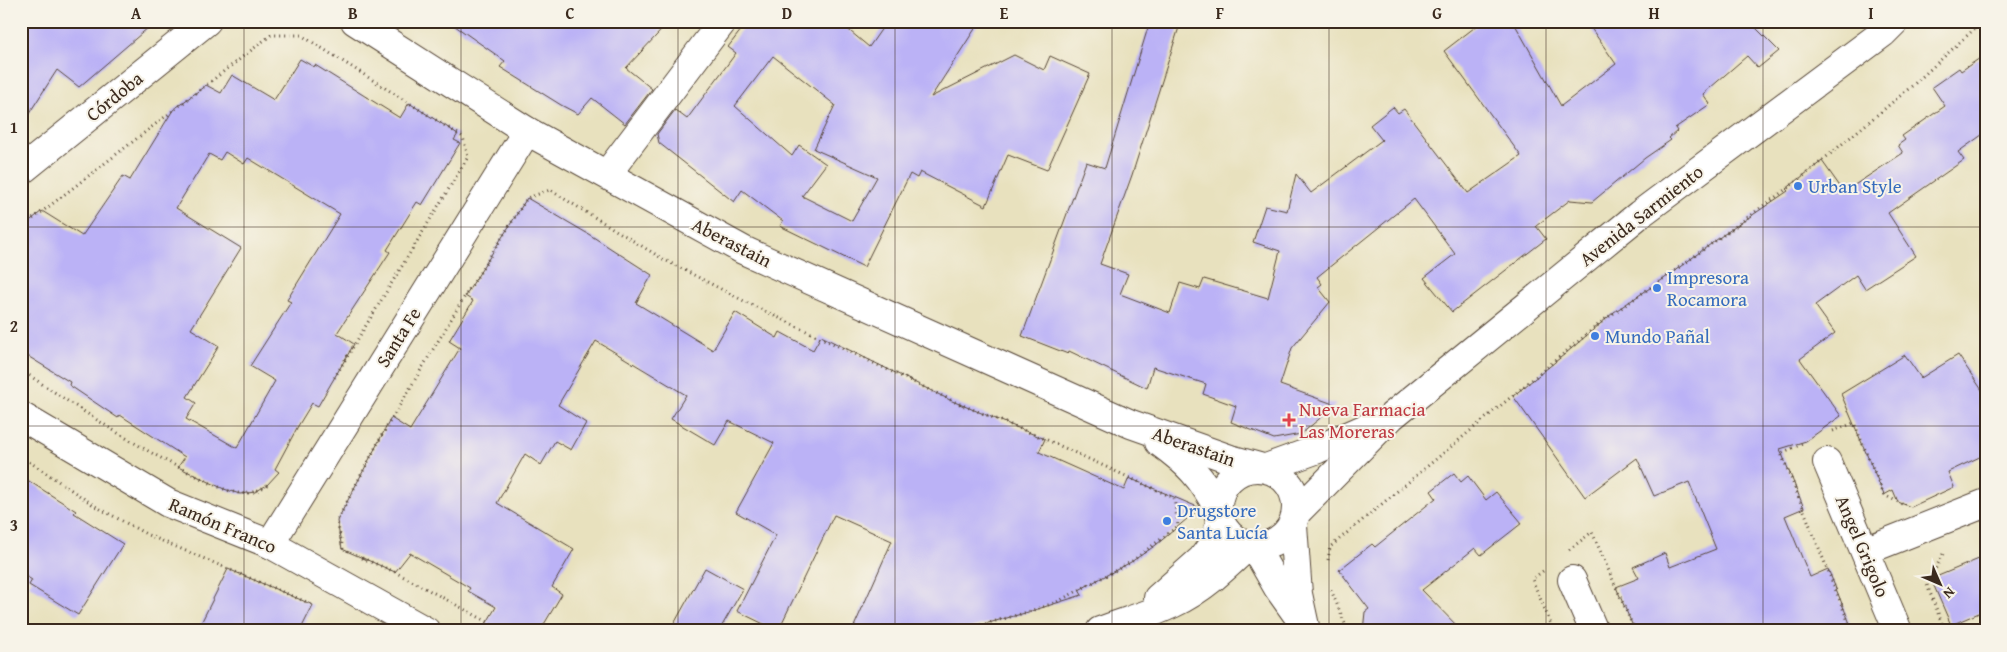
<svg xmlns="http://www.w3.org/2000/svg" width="2007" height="652" viewBox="0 0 2007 652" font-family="'Gentium Book Plus',serif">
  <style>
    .building { fill: #bbb2f6; fill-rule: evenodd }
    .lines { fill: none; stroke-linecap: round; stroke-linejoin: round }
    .minor-casing { stroke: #554536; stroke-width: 30 }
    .tertiary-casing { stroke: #554536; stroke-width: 30 }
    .path { stroke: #554536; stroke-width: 3; stroke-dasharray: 1 4; stroke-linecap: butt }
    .minor { stroke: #fff; stroke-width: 28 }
    .tertiary { stroke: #fff; stroke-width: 28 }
    .grid { fill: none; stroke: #3b2a1e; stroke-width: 1; stroke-opacity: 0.55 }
    .shop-dot { fill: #3f7fe0; stroke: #f7f3e8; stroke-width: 2 }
    .health-dot { fill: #e0444e; stroke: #f7f3e8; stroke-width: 2 }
    .labels { text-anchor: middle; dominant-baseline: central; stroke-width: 4; stroke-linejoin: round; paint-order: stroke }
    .street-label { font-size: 19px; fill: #3b2a1e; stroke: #f7f3e8 }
    .shop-label { font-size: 19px; fill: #366cbe; stroke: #f7f3e8; text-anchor: start }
    .health-label { font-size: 19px; fill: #be3a42; stroke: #f7f3e8; text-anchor: start }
    .neatline { fill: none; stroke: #3b2a1e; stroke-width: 2 }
    .grid-label { font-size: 16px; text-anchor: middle; font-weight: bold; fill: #3b2a1e }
  </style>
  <rect width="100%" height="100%" fill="#f7f3e8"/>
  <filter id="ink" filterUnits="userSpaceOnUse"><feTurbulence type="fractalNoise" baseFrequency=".02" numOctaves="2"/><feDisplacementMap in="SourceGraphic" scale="10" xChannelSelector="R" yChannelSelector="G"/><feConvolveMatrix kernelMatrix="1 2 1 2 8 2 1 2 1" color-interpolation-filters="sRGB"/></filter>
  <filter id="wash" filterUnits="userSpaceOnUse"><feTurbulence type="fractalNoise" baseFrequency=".0096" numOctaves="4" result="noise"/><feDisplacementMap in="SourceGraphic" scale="20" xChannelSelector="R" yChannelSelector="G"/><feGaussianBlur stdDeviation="1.12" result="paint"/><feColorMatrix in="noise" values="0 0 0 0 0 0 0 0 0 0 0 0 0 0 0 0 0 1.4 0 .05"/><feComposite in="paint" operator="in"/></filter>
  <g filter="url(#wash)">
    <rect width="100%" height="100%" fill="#e8e1be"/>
    <g id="blocks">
      <g class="building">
        <path d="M21 21H156L79 87 57 70 21 126Z"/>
        <path d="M448 21H670L626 68 652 89 625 124 592 98 578 114 561 105 500 67 505 61Z"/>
        <path d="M748 21H838L869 47 887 21H980L931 97 1014 55 1044 70 1050 56 1090 74 1047 170 1008 155 986 206 920 172 917 178 910 174 864 267 780 226 783 221 742 190 734 202 659 143 657 134 675 110 687 119 736 53 728 47ZM773 56 835 105 814 149 877 177 852 221 802 196 826 164 799 145 792 156 735 106Z"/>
        <path d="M1150 21H1181L1132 175 1100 264 1128 274 1120 294 1170 313 1180 283 1200 289 1204 279 1268 298 1280 251 1253 242 1265 206 1287 211 1296 174 1311 193 1382 140 1370 125 1393 107 1398 113 1404 109 1468 193 1521 156 1444 51 1483 21H1513L1561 106 1616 64 1586 21H1749L1779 51 1758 68 1747 56 1703 94 1710 104 1675 128 1677 131 1669 138 1671 140 1645 158 1592 202 1570 200 1536 226 1546 239 1452 312 1424 278 1455 254 1414 199 1317 277 1322 284 1318 287 1330 302 1292 348 1280 385 1336 405 1301 434 1274 439 1231 422 1236 406 1203 394 1206 384 1153 367 1147 388 1069 351 1068 354 1022 336 1086 162 1105 168Z"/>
        <path d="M1986 54V132L1958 152 1964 160 1888 213 1916 256 1865 289 1856 275 1815 305 1835 333 1800 359 1841 416 1806 441 1780 449 1804 508 1785 516 1810 577 1828 569 1853 631H1635L1616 587 1639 578 1633 567 1665 553 1670 567 1716 549 1689 482 1654 496 1637 458 1585 497 1513 396 1565 354 1614 312 1665 278 1723 235 1788 191 1786 189 1822 161 1844 192 1903 153 1898 145 1905 140 1902 136 1945 106 1932 87 1959 68 1961 71Z"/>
        <path d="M300 59 314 67 315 65 400 118 409 103 458 134 454 140 460 143 422 205 417 202 387 250 390 252 337 333 354 344 318 406 312 403 298 426 275 469 279 472 267 485 255 492 240 494 224 489 178 467 185 457 120 415 118 418 69 385 70 382 21 352V228L42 211 82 236 123 176 130 180 173 110 206 85 221 93 232 75 274 100ZM225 152 244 164 248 158 340 214 287 300 291 302 250 366 275 381 237 448 186 419 196 403 187 397 219 346 191 329 241 248 176 208 209 154 220 160Z"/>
        <path d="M527 198 590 235 652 275 636 303 713 350 735 312 777 338 780 332 813 350 821 336 952 401 1045 439 1039 452 1124 490 1129 478 1200 508 1156 545 1131 562 1079 590 1082 595 1025 613 959 631H852L892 541 834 515 778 631 737 611 776 535 736 512 774 443 729 421 715 445 671 419 686 395 596 341 558 405 586 423 571 450 555 441 541 465 525 454 497 503 574 549 552 587 562 594 540 631H482L496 607 468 591 470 588 410 553 395 572 342 549 337 521 391 418 410 430 460 348 449 341 473 301 465 296Z"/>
        <path d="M1905 355 1921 378 1958 355 1986 396V454L1948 472 1954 487 1911 507 1898 502 1893 490 1884 495 1841 394Z"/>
        <path d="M1454 473 1461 482 1468 476 1486 500 1496 492 1522 523 1481 555 1475 548 1422 590 1462 631H1363L1365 612 1369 609 1339 570 1372 544 1375 547 1436 498 1431 491Z"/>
        <path d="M21 476 76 511 74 513 123 544 78 615 29 585 32 580 21 573Z"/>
        <path d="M1986 556V610L1951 625 1931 579Z"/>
        <path d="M705 568 743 589 719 631H670Z"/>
        <path d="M228 569 313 605 300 631H197Z"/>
      </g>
    </g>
  </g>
  <g filter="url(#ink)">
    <use href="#blocks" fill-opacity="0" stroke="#554536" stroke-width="1"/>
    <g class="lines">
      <g class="minor-casing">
        <g id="minor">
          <path d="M355 21 527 131 743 250 1131 424 1230 459 1259 467"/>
          <path d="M21 171 207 21"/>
          <path d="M607 174 723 21"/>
          <path d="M21 416 168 503 270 544 426 631"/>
          <path d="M1159 442C1188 463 1202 477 1218 509"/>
          <path d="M1827 462 1898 631"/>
          <path d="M1293 525 1298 594 1306 631"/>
          <path d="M270 544 527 131"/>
          <path d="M1254 546 1278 588 1300 619"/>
          <path d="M1865 551 1986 503"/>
          <path d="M1572 580 1594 631"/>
        </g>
      </g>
      <g class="tertiary-casing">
        <g id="tertiary">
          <circle cx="1257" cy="507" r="39"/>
          <path d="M1266 468 1318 449 1375 424"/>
          <path d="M1297 512 1392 416 1640 214 1883 33 1895 21"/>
          <path d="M1158 598 1202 559 1215 541 1220 522"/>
          <path d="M1100 631C1123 622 1149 615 1172 604 1202 590 1225 568 1248 546"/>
        </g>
      </g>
      <g class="path">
        <path d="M21 228 271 35H301L463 137 468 157 333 380"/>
        <path d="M21 370C77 407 132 445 192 474 207 481 222 490 238 493 248 495 262 490 269 483"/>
        <path d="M1833 431 1854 423 1884 495 1902 504"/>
        <path d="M1802 444 1781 453 1852 631"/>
        <path d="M21 456 95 506 148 535 309 603"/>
        <path d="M343 549 337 521 382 435 465 296 527 198 550 190 663 259 744 301 955 402 1045 439 1174 498 1178 526 1131 562 1057 602 1021 614 959 631"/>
        <path d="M1569 550 1592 532 1635 631"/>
        <path d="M1943 554 1927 585 1945 631"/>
        <path d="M362 558 395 572 488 622 498 631"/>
        <path d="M1328 560 1330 547 1604 320 1677 269 1800 179 1912 86 1983 21"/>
        <path d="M1543 571 1532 579 1554 631"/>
        <path d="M1331 590 1348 631"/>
        <path d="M1239 631 1249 625 1252 631"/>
      </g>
      <use href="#minor" class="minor"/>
      <use href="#tertiary" class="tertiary"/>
    </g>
  </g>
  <path class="grid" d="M244 21V631M461 21V631M678 21V631M895 21V631M1112 21V631M1329 21V631M1546 21V631M1763 21V631M21 227H1986M21 426H1986"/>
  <g class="shop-dot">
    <circle cx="1798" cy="186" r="5"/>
    <circle cx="1657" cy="288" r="5"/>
    <circle cx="1595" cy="336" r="5"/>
    <circle cx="1167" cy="521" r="5"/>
  </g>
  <path class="health-dot" d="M1286.5 412.5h5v5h5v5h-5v5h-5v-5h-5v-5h5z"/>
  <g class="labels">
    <g class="street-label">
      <text transform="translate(114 96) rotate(-39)">Córdoba</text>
      <text transform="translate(1641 215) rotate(-38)">Avenida Sarmiento</text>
      <text transform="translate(732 242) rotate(27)">Aberastain</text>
      <text transform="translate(398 337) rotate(-58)">Santa Fe</text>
      <text transform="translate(1194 446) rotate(19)">Aberastain</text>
      <text transform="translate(223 525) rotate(23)">Ramón Franco</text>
      <text transform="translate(1863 546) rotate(67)">Angel Grigolo</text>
    </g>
    <g class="shop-label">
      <text x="1808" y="186">Urban Style</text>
      <text x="1667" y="277">Impresora<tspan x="1667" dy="22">Rocamora</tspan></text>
      <text x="1605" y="336">Mundo Pañal</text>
      <text x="1177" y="510">Drugstore<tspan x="1177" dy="22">Santa Lucía</tspan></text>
    </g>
    <g class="health-label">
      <text x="1299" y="409">Nueva Farmacia<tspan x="1299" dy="22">Las Moreras</tspan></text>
    </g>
  </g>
  <rect width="2007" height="652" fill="none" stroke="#f7f3e8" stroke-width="55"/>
  <g transform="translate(1940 584) rotate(135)" stroke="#f7f3e8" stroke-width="4" paint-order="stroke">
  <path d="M0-4L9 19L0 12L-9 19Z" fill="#3b2a1e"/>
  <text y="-8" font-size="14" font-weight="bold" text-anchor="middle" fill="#3b2a1e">N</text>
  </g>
  <rect x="28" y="28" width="1952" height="596" class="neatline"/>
  <g class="grid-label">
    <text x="136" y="19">A</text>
    <text x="353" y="19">B</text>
    <text x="570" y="19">C</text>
    <text x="787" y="19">D</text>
    <text x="1004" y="19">E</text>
    <text x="1220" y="19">F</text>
    <text x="1437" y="19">G</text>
    <text x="1654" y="19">H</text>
    <text x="1871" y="19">I</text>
    <text x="14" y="133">1</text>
    <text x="14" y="332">2</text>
    <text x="14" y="531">3</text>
  </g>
</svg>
